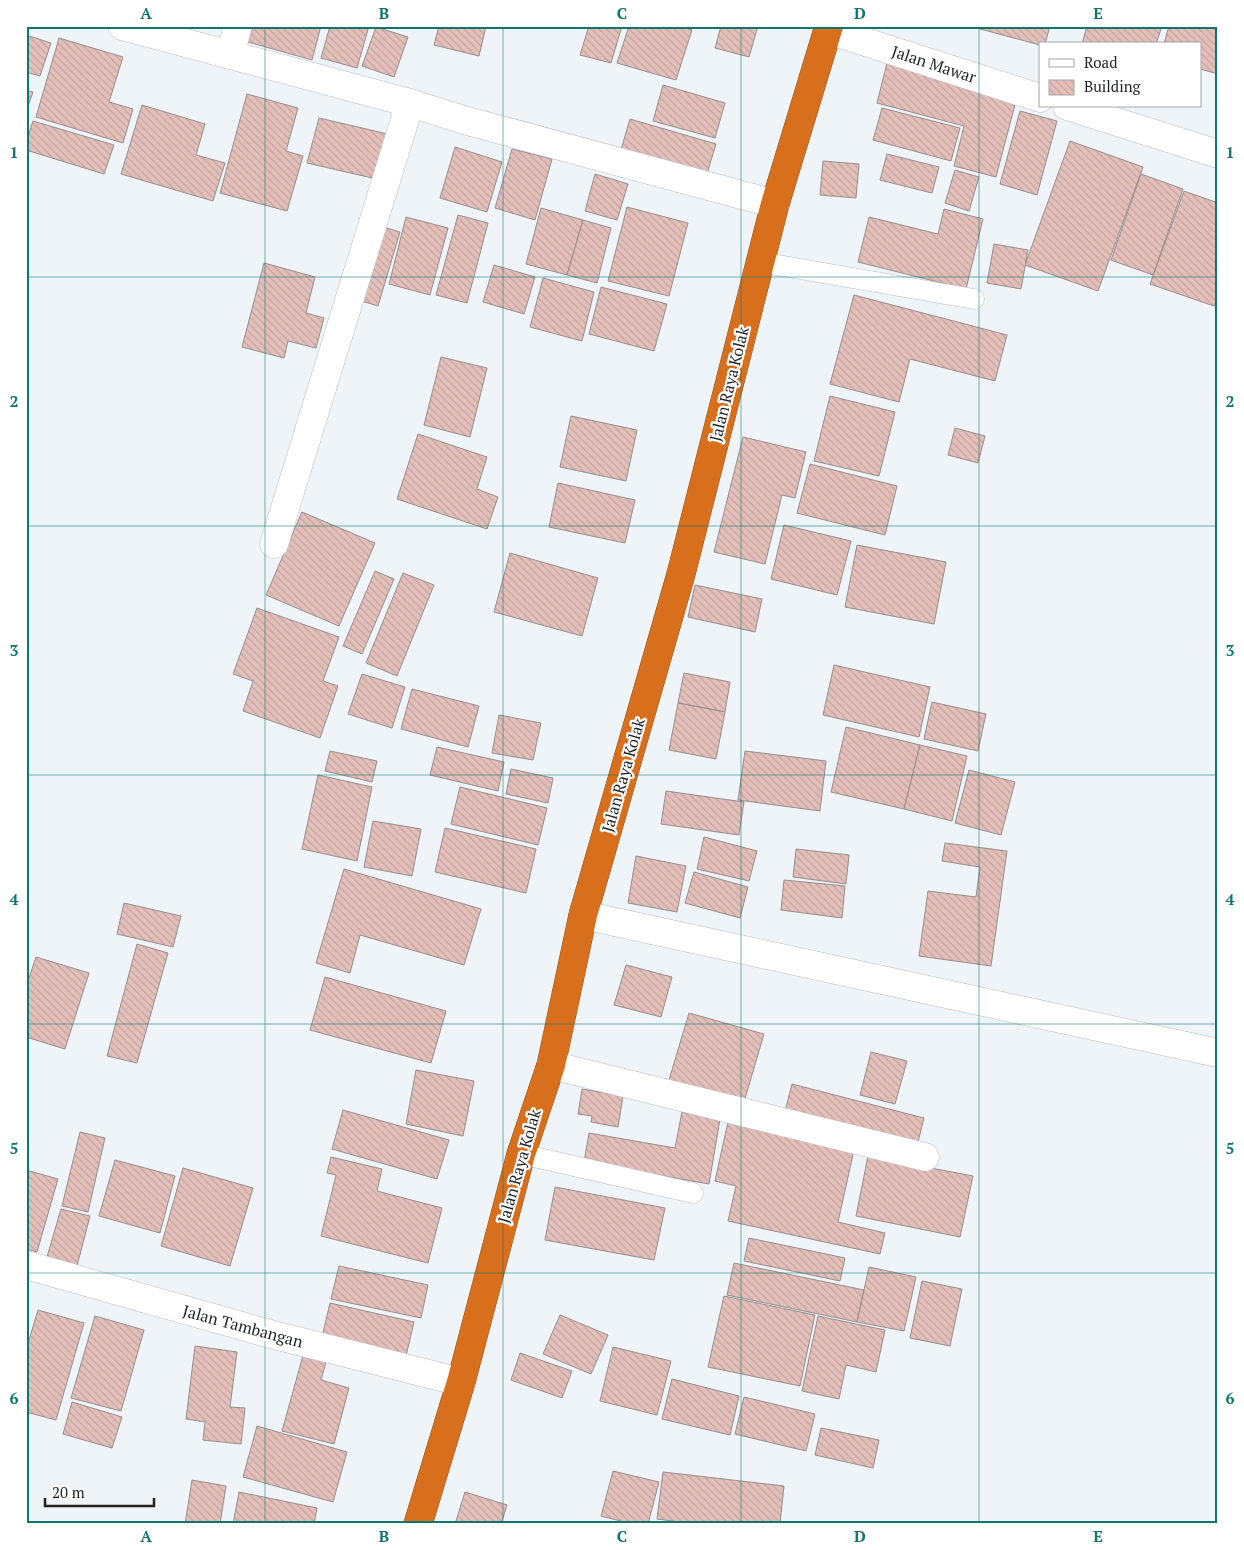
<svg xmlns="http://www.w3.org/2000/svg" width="1244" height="1550" viewBox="0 0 1244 1550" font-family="'PT Serif',serif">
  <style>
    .building { fill: url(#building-back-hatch); stroke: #968e8e }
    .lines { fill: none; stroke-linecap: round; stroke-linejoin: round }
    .lane-casing { stroke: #b7bdc1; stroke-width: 21 }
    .street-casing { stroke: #b7bdc1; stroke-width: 29 }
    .highway-casing { stroke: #97541e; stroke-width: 29 }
    .lane { stroke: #fff; stroke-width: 20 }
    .street { stroke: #fff; stroke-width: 28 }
    .highway { stroke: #d76f1c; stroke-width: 28 }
    .grid { fill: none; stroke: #0f766e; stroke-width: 1; stroke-opacity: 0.55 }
    .labels { text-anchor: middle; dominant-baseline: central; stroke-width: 4.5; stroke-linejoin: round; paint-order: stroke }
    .street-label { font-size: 16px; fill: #1f2123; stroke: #fff }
    .neatline { fill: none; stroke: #0f766e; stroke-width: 2 }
    .grid-label { font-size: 16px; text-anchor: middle; font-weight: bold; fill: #0f766e }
  </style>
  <defs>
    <pattern id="building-back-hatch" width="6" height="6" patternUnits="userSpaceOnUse" patternTransform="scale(1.25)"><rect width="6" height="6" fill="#e4bfba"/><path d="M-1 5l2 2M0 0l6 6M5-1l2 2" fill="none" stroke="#c3a4a0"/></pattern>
  </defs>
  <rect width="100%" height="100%" fill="#eef4f8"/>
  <g class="building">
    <path d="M253 26H321L312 60 248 42Z"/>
    <path d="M330 26H369L357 68 321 58Z"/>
    <path d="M439 26H486L479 56 434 45Z"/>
    <path d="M589 26H622L611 63 580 55Z"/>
    <path d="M629 26H680L692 30 676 80 617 63Z"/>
    <path d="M721 26H758L749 57 715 48Z"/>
    <path d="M969 26H1050L1045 44 1040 45Z"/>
    <path d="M1087 26H1162L1156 44H1082Z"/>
    <path d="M1169 26H1205L1218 30V74L1200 69V44H1164Z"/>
    <path d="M376 27 408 37 394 77 362 66Z"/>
    <path d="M26 35 51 43 40 76 26 72Z"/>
    <path d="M59 38 123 57 109 102 133 109 123 143 36 117Z"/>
    <path d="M887 63 1017 97 996 177 954 166 964 126 877 103Z"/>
    <path d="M663 85 725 103 715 138 653 121Z"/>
    <path d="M26 90 33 92 26 112Z"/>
    <path d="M247 94 298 108 286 151 303 156 287 211 220 193Z"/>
    <path d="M142 105 205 124 196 155 225 163 213 201 121 174Z"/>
    <path d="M882 108 960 128 951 161 873 140Z"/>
    <path d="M1020 111 1057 121 1037 195 1000 184Z"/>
    <path d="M319 118 392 135 381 180 307 163Z"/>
    <path d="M630 119 716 144 706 177 620 153Z"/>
    <path d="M33 121 114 145 104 174 26 150V143Z"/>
    <path d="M1070 141 1143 167 1098 291 1025 265Z"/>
    <path d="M455 147 502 162 487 212 440 198Z"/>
    <path d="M512 149 552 159 535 220 495 208Z"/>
    <path d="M887 154 939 167 932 193 880 180Z"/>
    <path d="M823 161 859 164 856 198 820 195Z"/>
    <path d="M955 170 979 177 969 211 945 203Z"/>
    <path d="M595 174 628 184 617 220 585 211Z"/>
    <path d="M1141 174 1183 189 1153 275 1111 260Z"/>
    <path d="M1184 191 1218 203V296L1214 306 1150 284Z"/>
    <path d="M627 207 688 223 669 296 608 281Z"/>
    <path d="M541 208 583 220 567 275 526 264Z"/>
    <path d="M944 209 983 219 966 289 858 262 869 217 938 234Z"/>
    <path d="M458 215 488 223 467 303 436 295Z"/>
    <path d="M406 217 448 228 430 295 389 284Z"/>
    <path d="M583 220 611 228 597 283 567 275Z"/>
    <path d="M377 225 400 232 378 306 355 299Z"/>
    <path d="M994 244 1028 250 1021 289 987 283Z"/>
    <path d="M264 263 315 277 306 313 324 318 316 348 288 341 284 358 242 347Z"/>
    <path d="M494 265 535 277 524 314 483 302Z"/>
    <path d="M543 278 594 292 582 341 530 327Z"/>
    <path d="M601 287 667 304 654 351 589 334Z"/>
    <path d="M854 295 1007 335 995 381 910 359 899 402 830 384Z"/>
    <path d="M441 357 487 368 470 437 424 425Z"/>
    <path d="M830 396 895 412 879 476 814 461Z"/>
    <path d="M571 416 637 430 626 481 560 467Z"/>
    <path d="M955 428 985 436 978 463 948 455Z"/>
    <path d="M418 434 487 457 477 489 498 497 487 529 397 499Z"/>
    <path d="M743 437 806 452 795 498 782 495 765 564 714 552Z"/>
    <path d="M810 464 897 486 885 535 797 513Z"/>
    <path d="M558 483 635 500 625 543 549 527Z"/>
    <path d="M302 512 375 543 339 626 266 595Z"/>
    <path d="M784 525 851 541 837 595 771 579Z"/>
    <path d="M857 545 946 562 934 624 845 607Z"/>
    <path d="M510 553 598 578 582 636 494 612Z"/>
    <path d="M375 571 394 579 362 654 343 646Z"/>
    <path d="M403 573 434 585 397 676 366 663Z"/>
    <path d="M695 585 762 599 755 632 688 617Z"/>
    <path d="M257 608 339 637 323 681 338 686 320 738 243 711 253 681 233 674Z"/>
    <path d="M834 665 930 687 919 737 823 715Z"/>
    <path d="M684 673 730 682 725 712 678 703Z"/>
    <path d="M362 674 405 687 392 728 348 714Z"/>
    <path d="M412 689 479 706 468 747 401 729Z"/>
    <path d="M932 702 986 714 978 751 924 739Z"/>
    <path d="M678 703 725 712 716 759 669 750Z"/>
    <path d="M499 715 541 723 533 760 492 753Z"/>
    <path d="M846 727 920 745 904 809 831 792Z"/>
    <path d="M920 745 967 756 952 821 904 809Z"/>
    <path d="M437 747 504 762 498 791 430 775Z"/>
    <path d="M330 751 377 761 372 782 325 771Z"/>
    <path d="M745 751 826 761 820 811 738 800Z"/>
    <path d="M511 769 553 778 548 803 506 794Z"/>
    <path d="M969 770 1015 782 1001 835 955 823Z"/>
    <path d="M318 775 372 787 357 861 302 849Z"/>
    <path d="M460 787 547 808 538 845 451 824Z"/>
    <path d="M666 791 744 802 739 835 661 824Z"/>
    <path d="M373 821 421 829 412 876 364 867Z"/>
    <path d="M445 828 536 849 526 893 435 872Z"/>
    <path d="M704 837 757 851 749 881 697 869Z"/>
    <path d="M945 843 1007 851 991 966 919 956 928 891 976 897 980 867 942 861Z"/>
    <path d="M796 849 849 855 846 884 793 877Z"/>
    <path d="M636 856 686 866 677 912 628 903Z"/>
    <path d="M344 869 481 909 464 965 360 935 350 973 316 963Z"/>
    <path d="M694 872 748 887 740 918 685 903Z"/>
    <path d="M784 880 845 886 842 918 781 910Z"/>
    <path d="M124 903 181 916 173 947 117 934Z"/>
    <path d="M137 944 168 953 137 1063 107 1056Z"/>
    <path d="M36 957 89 973 65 1049 26 1037V987Z"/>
    <path d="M626 965 672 977 661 1017 614 1005Z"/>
    <path d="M325 977 446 1011 431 1063 310 1030Z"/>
    <path d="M689 1013 764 1034 744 1102 669 1080Z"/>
    <path d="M871 1052 907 1061 895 1104 860 1095Z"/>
    <path d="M416 1070 474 1081 463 1136 406 1124Z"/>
    <path d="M792 1084 924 1118 916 1150 784 1115Z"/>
    <path d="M582 1089 623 1096 618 1127 591 1122 592 1116 578 1114Z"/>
    <path d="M343 1110 449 1140 437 1179 332 1149Z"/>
    <path d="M682 1112 720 1119 709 1184 584 1162 589 1133 675 1148Z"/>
    <path d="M728 1122 854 1150 838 1222 885 1233 880 1254 728 1221 736 1186 715 1181Z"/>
    <path d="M80 1132 105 1138 88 1212 62 1206Z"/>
    <path d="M868 1156 973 1176 960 1237 856 1216Z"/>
    <path d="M331 1157 382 1169 377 1191 442 1208 428 1263 321 1236 336 1175 327 1173Z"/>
    <path d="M115 1160 175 1176 160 1233 99 1216Z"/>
    <path d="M183 1168 253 1188 230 1266 161 1246Z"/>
    <path d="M26 1170 58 1179 37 1252 26 1249Z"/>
    <path d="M555 1187 665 1208 654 1260 545 1240Z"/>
    <path d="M61 1209 90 1216 77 1266 47 1257Z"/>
    <path d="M749 1238 845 1258 840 1281 744 1261Z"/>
    <path d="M734 1263 864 1290 857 1322 727 1295Z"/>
    <path d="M339 1266 428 1285 421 1318 331 1299Z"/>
    <path d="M869 1267 916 1277 904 1331 857 1322Z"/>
    <path d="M922 1281 962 1289 950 1346 910 1338Z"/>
    <path d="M724 1296 815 1315 800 1386 708 1367Z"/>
    <path d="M330 1303 414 1322 406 1356 322 1337Z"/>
    <path d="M38 1310 84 1323 56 1420 26 1412V1350Z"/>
    <path d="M560 1315 608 1335 591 1374 543 1354Z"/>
    <path d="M95 1316 144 1330 121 1411 71 1398Z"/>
    <path d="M818 1316 885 1330 876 1372 846 1365 839 1399 802 1391Z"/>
    <path d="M195 1346 237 1352 230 1407 245 1408 241 1444 203 1440 205 1422 186 1419Z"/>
    <path d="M613 1347 671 1361 657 1415 600 1401Z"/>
    <path d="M304 1352 327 1359 321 1380 349 1388 334 1444 282 1431Z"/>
    <path d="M520 1353 572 1371 562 1398 511 1380Z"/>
    <path d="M672 1379 739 1396 730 1435 662 1419Z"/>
    <path d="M744 1397 815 1414 806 1451 735 1434Z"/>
    <path d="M72 1402 122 1417 112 1448 63 1434Z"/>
    <path d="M257 1426 347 1452 333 1502 243 1477Z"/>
    <path d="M821 1428 879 1440 873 1468 815 1455Z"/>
    <path d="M613 1471 659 1482 648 1524H632L601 1516Z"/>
    <path d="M663 1472 784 1486 780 1524H694L657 1519Z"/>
    <path d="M192 1480 226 1486 220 1524H185Z"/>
    <path d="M239 1492 317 1508 314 1524H233Z"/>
    <path d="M465 1492 507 1505 501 1524H463L456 1521Z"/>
  </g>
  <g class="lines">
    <g class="lane-casing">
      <g id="lane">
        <path d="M760 262 974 299"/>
        <path d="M521 1154 693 1193"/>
      </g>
    </g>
    <g class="street-casing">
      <g id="street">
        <path d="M122 26 410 103 464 120 775 204"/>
        <path d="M828 30 1040 98"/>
        <path d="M230 55 238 26"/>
        <path d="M1067 106 1218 154"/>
        <path d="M274 544 410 103"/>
        <path d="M583 915 1218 1053"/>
        <path d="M551 1065 925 1157"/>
        <path d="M26 1265 270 1334 461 1382"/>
      </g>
    </g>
    <g class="highway-casing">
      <path id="highway" d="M418 1524 461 1382 521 1154 551 1065 583 915 681 574 775 204 829 26"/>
    </g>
    <use href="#lane" class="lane"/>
    <use href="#street" class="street"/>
    <use href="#highway" class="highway"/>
  </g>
  <path class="grid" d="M265 26V1524M503 26V1524M741 26V1524M979 26V1524M26 277H1218M26 526H1218M26 775H1218M26 1024H1218M26 1273H1218"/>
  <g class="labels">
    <g class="street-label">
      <text transform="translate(934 64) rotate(18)">Jalan Mawar</text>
      <text transform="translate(729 384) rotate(-76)">Jalan Raya Kolak</text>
      <text transform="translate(623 775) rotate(-74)">Jalan Raya Kolak</text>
      <text transform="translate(519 1166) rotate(-74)">Jalan Raya Kolak</text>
      <text transform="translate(243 1326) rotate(15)">Jalan Tambangan</text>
    </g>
  </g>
  <rect width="1244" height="1550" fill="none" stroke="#ffffff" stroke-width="55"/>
  <rect x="1039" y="42" width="162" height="65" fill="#ffffff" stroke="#a5a6a7"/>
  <rect x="1049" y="59" width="25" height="8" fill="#ffffff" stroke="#a5a6a7"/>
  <text x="1084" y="68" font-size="15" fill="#1f2123">Road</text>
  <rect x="1049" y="80" width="25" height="15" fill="url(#building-back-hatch)" stroke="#a5a6a7"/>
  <text x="1084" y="92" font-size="15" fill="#1f2123">Building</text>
  <path d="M45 1498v8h109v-8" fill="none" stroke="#1f2123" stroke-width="2.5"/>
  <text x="52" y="1498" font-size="15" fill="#1f2123" stroke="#ffffff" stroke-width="4" paint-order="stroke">20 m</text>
  <rect x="28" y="28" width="1188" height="1494" class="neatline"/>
  <g class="grid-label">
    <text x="146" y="19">A</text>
    <text x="384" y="19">B</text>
    <text x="622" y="19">C</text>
    <text x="860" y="19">D</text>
    <text x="1098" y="19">E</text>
    <text x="14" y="158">1</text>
    <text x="1230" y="158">1</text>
    <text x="14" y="407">2</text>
    <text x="1230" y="407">2</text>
    <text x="14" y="656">3</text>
    <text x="1230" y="656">3</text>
    <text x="14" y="905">4</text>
    <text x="1230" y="905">4</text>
    <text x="14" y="1154">5</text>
    <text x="1230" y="1154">5</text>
    <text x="14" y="1404">6</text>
    <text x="1230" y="1404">6</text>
    <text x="146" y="1542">A</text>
    <text x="384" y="1542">B</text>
    <text x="622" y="1542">C</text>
    <text x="860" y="1542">D</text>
    <text x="1098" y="1542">E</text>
  </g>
</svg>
